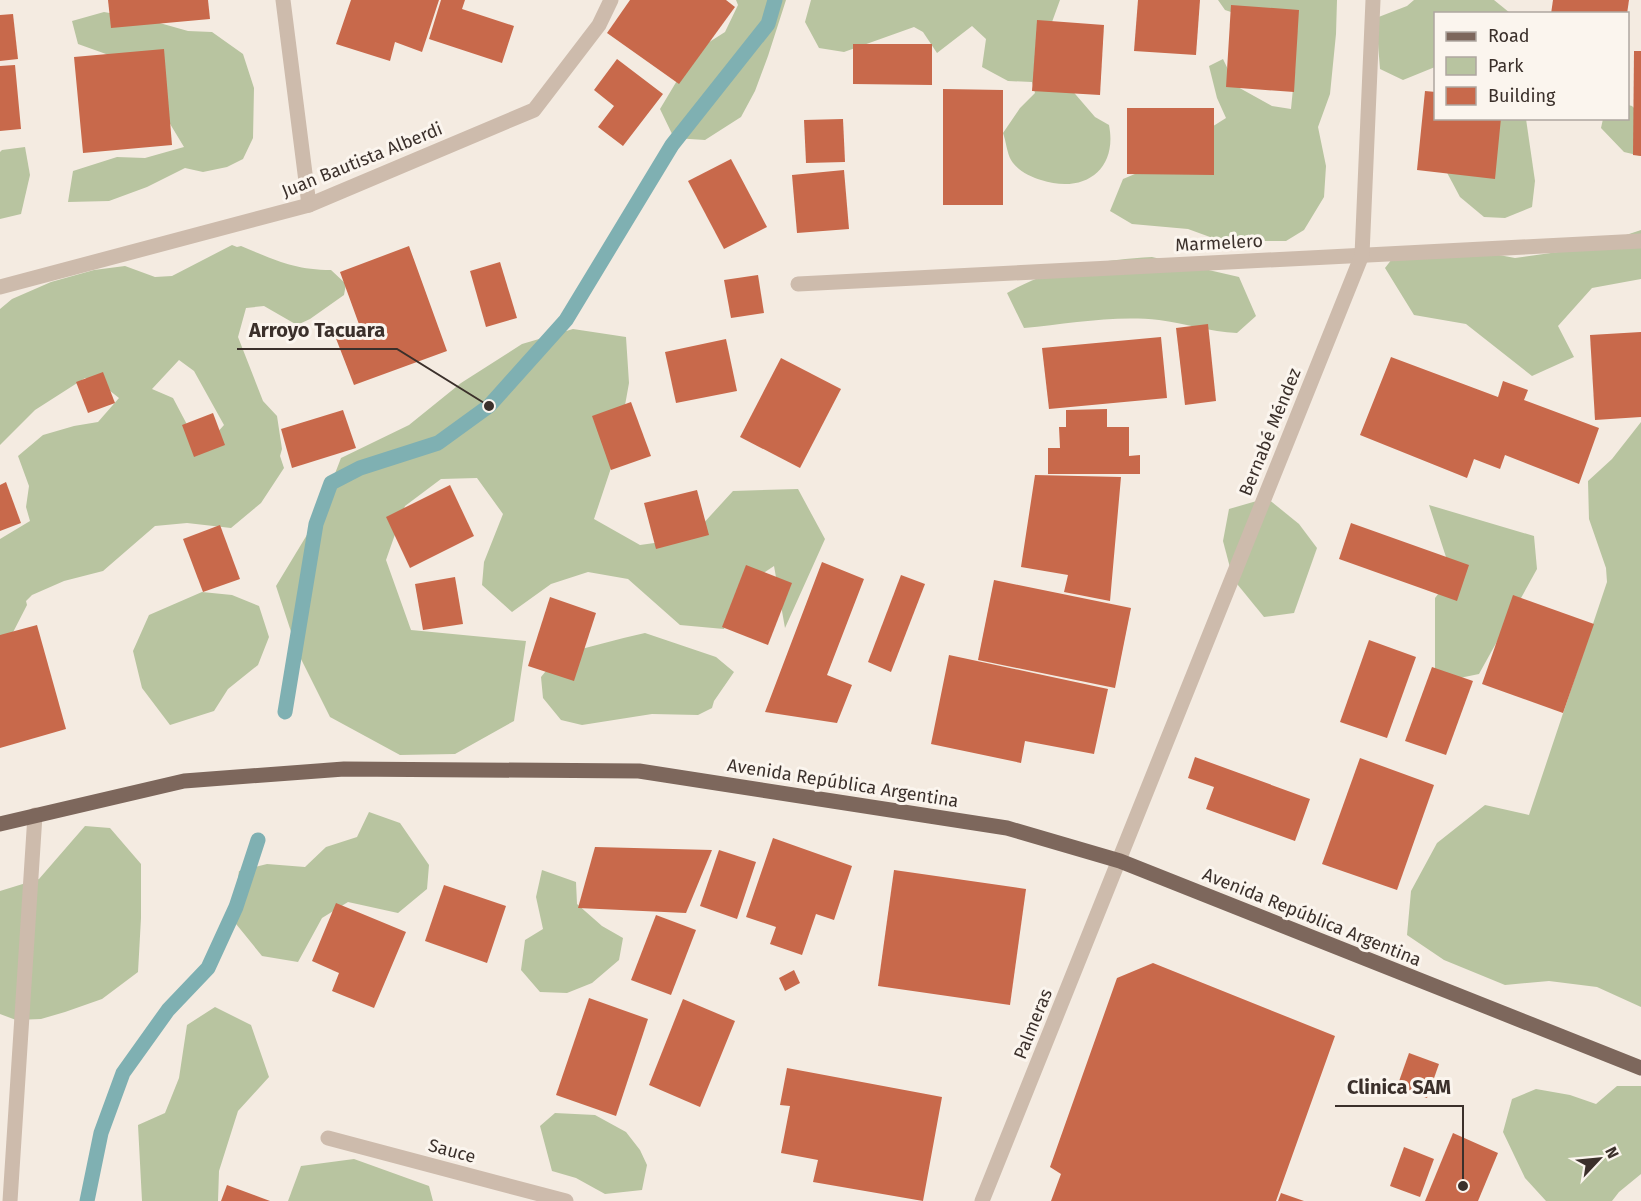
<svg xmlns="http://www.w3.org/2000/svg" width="1641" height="1201" viewBox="0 0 1641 1201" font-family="'Fira Sans',sans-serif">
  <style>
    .green { fill: #b8c4a0; fill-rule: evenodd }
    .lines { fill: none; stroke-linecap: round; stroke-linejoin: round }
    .stream { stroke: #7fb0b2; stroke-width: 15 }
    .building { fill: #c8694b }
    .minor { stroke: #cdbbac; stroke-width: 15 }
    .major { stroke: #7d675c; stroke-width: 15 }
    .labels { text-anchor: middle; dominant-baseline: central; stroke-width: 6; stroke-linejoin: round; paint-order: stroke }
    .street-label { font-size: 18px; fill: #3b302b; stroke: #fbf5ee }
    .leader { fill: none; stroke: #3b302b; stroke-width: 2 }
    .callout-dot { fill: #3b302b; stroke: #fbf5ee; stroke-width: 2 }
    .callout-label { font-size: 20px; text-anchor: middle; font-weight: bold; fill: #3b302b; stroke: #fbf5ee; stroke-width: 6; stroke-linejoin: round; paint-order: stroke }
  </style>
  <rect width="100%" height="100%" fill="#f4ebe1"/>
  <g class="green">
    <path d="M736 0H786L768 56 755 91 741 117 705 140 674 138 660 109 678 79 703 46 725 32 738 5Z"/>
    <path d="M811 0H1060L1052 22 1070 88 1095 117 1109 125C1118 171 1083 194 1041 180 1030 177 1017 170 1011 160 1007 153 1006 141 1003 133L1020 108 1035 93 1032 82 1008 81 982 67 986 39 972 26 937 53 923 32 914 27 844 52 819 48 805 22Z"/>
    <path d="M1218 0H1337L1336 34 1330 94 1318 127 1326 166 1324 197 1304 230 1286 241H1221L1188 229 1132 224 1110 211 1123 179 1142 171 1226 118 1217 98 1209 66 1223 59 1236 86 1272 106 1291 109 1295 68 1249 18 1225 10Z"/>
    <path d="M1414 0H1494L1510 13 1436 14 1435 67 1403 80 1380 69 1376 18 1407 6Z"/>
    <path d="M104 12 149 20 188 31 212 32 243 54 254 88 253 138 243 159 227 167 203 172 185 168 147 187 109 201 68 202 73 171 117 157 145 158 184 147 140 74 120 59 78 44 72 21Z"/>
    <path d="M1628 105 1632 106 1641 115V156L1624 152 1601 128 1603 119 1628 118Z"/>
    <path d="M1462 119H1526L1535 181 1532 207 1505 218 1484 217 1460 197 1444 167Z"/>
    <path d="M25 147 30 175 21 214 0 219V152L2 150Z"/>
    <path d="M1641 230V279L1592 288 1558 326 1574 357 1532 376 1466 324 1414 315 1385 268 1402 246 1461 248 1515 258 1558 252 1608 241Z"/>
    <path d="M232 245 237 247 241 246C275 260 294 270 331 270L346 284 344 295 310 319 297 325 264 306 246 308 238 337 263 401 277 416 282 449 280 456 284 468 261 503 231 528 187 523 155 526 103 571 64 581 32 595 26 601 27 605 6 646 0 648V539L30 521 26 507 29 486 18 456 43 435 74 426 98 422 119 398 100 383 85 378 35 410 0 445V309L12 299 51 282 94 270 125 266 155 277 172 276ZM179 360 194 371 224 425 208 443 192 434 173 398 152 389Z"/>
    <path d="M1152 257 1239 277 1256 316 1237 333C1210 332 1185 323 1159 320 1114 315 1068 324 1024 328L1007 293C1052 267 1101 260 1152 257Z"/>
    <path d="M573 329 626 337 629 383 617 450 594 519 640 545 690 538 733 491 798 489 825 539 785 628 774 566 740 589 724 629 680 625 628 579 588 572 551 584 512 612 482 585 484 562 503 514 477 478 441 479 405 506 386 560 411 630 526 641 514 721 455 754 400 755 330 717 298 653 276 586 319 515 341 458 409 425 461 383 522 344Z"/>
    <path d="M1641 422V1007L1597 987 1549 981 1505 985 1444 960 1407 935 1411 891 1437 843 1485 805 1529 815 1607 582 1606 568 1589 519 1588 481 1612 459Z"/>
    <path d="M1267 498 1299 524 1317 548 1294 613 1264 617 1233 579 1223 541 1229 509Z"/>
    <path d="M1429 505 1534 536 1537 569 1479 674 1435 683V598L1449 580 1446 557Z"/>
    <path d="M202 592 232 595 259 606 269 637 258 665 228 689 214 711 170 725 142 688 133 651 149 615Z"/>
    <path d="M645 633 716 657 734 672 714 701 712 708 698 715 652 714 582 725 561 720 543 698 541 677 560 654C589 648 616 639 645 633Z"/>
    <path d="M369 812 400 823 429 865 427 889 398 913 348 902 322 918 298 962 262 956 232 919 239 871 267 864 305 867 326 847 357 837Z"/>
    <path d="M85 826 110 828 141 864V918L138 972 102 999 65 1012 41 1019 16 1020 0 1014V891L39 879Z"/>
    <path d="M542 870 576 882 577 904 602 926 623 938 619 960 592 983 567 993 540 992 521 970 525 940 543 929 536 897Z"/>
    <path d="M215 1007 251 1025 269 1077 238 1111 219 1171 218 1201H142L138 1125 165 1113 179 1078 187 1025Z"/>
    <path d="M1617 1086H1641V1174L1619 1192 1612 1201H1546L1525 1178 1503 1132 1512 1099 1536 1089 1570 1095 1596 1104Z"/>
    <path d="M555 1113 595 1115 626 1132 640 1150 647 1165 642 1190 605 1194 576 1178 552 1171 540 1126Z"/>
    <path d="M354 1159 429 1186 433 1201H288L301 1166Z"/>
  </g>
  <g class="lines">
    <g class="stream">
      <path d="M285 712 316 524 331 483 360 468 438 443 489 406 566 320 672 145 768 24 775 0"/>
      <path d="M87 1201 101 1133 123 1073 168 1010 208 968 236 907 258 840"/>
    </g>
  </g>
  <g class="building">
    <path d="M108 0H208L210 19 111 28Z"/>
    <path d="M351 0H439L422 52 395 42 390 61 336 44Z"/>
    <path d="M441 0H465L462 9 514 26 502 63 429 39Z"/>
    <path d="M630 0H726L735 7 679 84 607 33Z"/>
    <path d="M1138 0H1200L1196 55 1134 51Z"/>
    <path d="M1553 0H1629L1627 14H1551Z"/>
    <path d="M1231 5 1299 10 1294 92 1226 87Z"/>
    <path d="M13 14 18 59 0 61V15Z"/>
    <path d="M1037 20 1104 25 1100 95 1032 91Z"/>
    <path d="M853 44H932V85L853 84Z"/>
    <path d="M164 49 172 145 83 153 74 57Z"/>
    <path d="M1634 51H1641V156L1633 155Z"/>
    <path d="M617 59 663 94 623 146 598 127 614 106 594 90Z"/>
    <path d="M15 65 21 129 0 131V66Z"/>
    <path d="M943 89 1003 90V205H943Z"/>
    <path d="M1425 91 1436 92V118H1501L1495 179 1417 170Z"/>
    <path d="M1127 108H1214V175L1127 174Z"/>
    <path d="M843 119 845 162 806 163 804 120Z"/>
    <path d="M731 159 767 227 724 249 688 181Z"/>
    <path d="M844 170 849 229 797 233 792 175Z"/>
    <path d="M409 246 447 351 354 385 335 336 360 327 340 272Z"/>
    <path d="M500 262 517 318 486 327 470 271Z"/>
    <path d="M758 275 764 313 731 318 724 280Z"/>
    <path d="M1208 324 1216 401 1185 405 1176 328Z"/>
    <path d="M1641 332V417L1595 420 1590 335Z"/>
    <path d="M1161 337 1167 398 1049 409 1042 348Z"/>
    <path d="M726 339 737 391 676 403 665 352Z"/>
    <path d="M1391 357 1498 397 1503 381 1528 390 1524 400 1599 428 1579 484 1505 455 1500 469 1474 459 1467 478 1360 435Z"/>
    <path d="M781 358 841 389 800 468 740 437Z"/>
    <path d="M103 372 115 403 88 413 76 382Z"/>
    <path d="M631 402 651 456 611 470 592 416Z"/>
    <path d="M1107 409V427H1129V456L1140 455V474H1048V448H1060L1059 427H1066V410Z"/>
    <path d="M343 410 356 448 292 468 281 429Z"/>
    <path d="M213 413 225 445 194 457 182 425Z"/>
    <path d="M1035 475 1121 477 1110 601 1064 592 1068 575 1021 567Z"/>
    <path d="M6 482 21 523 0 531V485Z"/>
    <path d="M450 485 474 536 410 568 386 517Z"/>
    <path d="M697 490 709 535 656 549 644 503Z"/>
    <path d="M1351 523 1469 565 1457 601 1339 559Z"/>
    <path d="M220 525 240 579 203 592 183 539Z"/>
    <path d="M822 562 864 579 827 675 852 685 837 723 765 712Z"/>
    <path d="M746 565 792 583 768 645 722 627Z"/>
    <path d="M901 575 925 584 891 672 868 662Z"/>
    <path d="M455 577 463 624 423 630 415 584Z"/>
    <path d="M994 580 1131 608 1115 688 978 660Z"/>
    <path d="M1513 595 1594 624 1563 713 1482 684Z"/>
    <path d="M550 597 596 613 574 681 528 666Z"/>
    <path d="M37 625 66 729 0 748V635Z"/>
    <path d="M1369 640 1416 657 1387 738 1340 722Z"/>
    <path d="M949 655 1108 689 1094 754 1025 741 1021 763 931 744Z"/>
    <path d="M1432 667 1473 681 1446 755 1405 741Z"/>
    <path d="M1195 757 1310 799 1295 841 1206 809 1214 787 1188 778Z"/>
    <path d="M1360 758 1434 785 1397 890 1322 864Z"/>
    <path d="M773 838 852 866 834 920 816 914 802 955 770 944 776 927 746 917Z"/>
    <path d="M595 847 712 850 686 913 578 908Z"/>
    <path d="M719 850 756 862 737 919 700 906Z"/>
    <path d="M894 870 1026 889 1010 1005 878 986Z"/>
    <path d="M444 885 506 906 487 963 425 941Z"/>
    <path d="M336 903 406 932 374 1008 332 991 339 973 312 961Z"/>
    <path d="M656 915 696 930 671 995 631 980Z"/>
    <path d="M1153 963 1335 1036 1276 1201H1051L1061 1174 1050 1167 1117 978Z"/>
    <path d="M794 970 800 983 785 991 779 978Z"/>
    <path d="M589 998 648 1019 616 1116 556 1095Z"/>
    <path d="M683 999 735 1021 700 1107 649 1085Z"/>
    <path d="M1409 1053 1439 1064 1427 1098 1397 1087Z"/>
    <path d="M787 1068 942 1097 923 1201 813 1182 818 1160 781 1153 790 1106 780 1105Z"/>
    <path d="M1453 1133 1498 1153 1478 1201H1425Z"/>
    <path d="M1404 1147 1434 1159 1420 1197 1390 1186Z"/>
    <path d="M227 1185 270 1201H221Z"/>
    <path d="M1281 1193 1304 1201H1278Z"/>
  </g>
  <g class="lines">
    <g class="minor">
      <path d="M283 0 309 205"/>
      <path d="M798 284 1641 241"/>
      <path d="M0 287 309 205 534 110 599 25 611 0"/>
      <path d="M328 1138 566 1201"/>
      <path d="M10 1201 35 815"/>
      <path d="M982 1201 1362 255 1373 0"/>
    </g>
    <path class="major" d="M0 824 184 781 344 769 639 771 1007 828 1120 861 1641 1068"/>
  </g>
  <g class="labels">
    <g class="street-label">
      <text transform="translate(362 160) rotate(-22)">Juan Bautista Alberdi</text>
      <text transform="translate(1219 243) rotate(-3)">Marmelero</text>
      <text transform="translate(1270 432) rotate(-68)">Bernabé Méndez</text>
      <text transform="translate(843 783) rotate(9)">Avenida República Argentina</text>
      <text transform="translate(1312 917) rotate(22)">Avenida República Argentina</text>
      <text transform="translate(1033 1024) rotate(-68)">Palmeras</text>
      <text transform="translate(452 1151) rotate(15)">Sauce</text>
    </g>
  </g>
  <path class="leader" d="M489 406L397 349H237M1463 1186L1463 1106H1335"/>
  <g class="callout-dot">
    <circle cx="489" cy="406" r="6"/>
    <circle cx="1463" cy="1186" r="6"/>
  </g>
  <g class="callout-label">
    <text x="317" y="337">Arroyo Tacuara</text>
    <text x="1399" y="1094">Clinica SAM</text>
  </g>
  <rect x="1434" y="12" width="195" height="108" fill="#fbf5ee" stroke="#aea6a0" stroke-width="1.5"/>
  <rect x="1446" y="32" width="30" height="9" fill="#7d675c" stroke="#aea6a0" stroke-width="1.5"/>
  <text x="1488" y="42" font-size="18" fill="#3b302b">Road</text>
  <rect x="1446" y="57" width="30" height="18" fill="#b8c4a0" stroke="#aea6a0" stroke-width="1.5"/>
  <text x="1488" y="72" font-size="18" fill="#3b302b">Park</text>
  <rect x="1446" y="87" width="30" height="18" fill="#c8694b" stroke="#aea6a0" stroke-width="1.5"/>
  <text x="1488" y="102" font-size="18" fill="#3b302b">Building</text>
  <g transform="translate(1599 1159) rotate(64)" stroke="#fbf5ee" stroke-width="4.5" paint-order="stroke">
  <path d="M0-4.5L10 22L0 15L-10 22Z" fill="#3b302b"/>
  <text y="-9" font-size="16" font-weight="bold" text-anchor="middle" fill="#3b302b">N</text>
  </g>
</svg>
